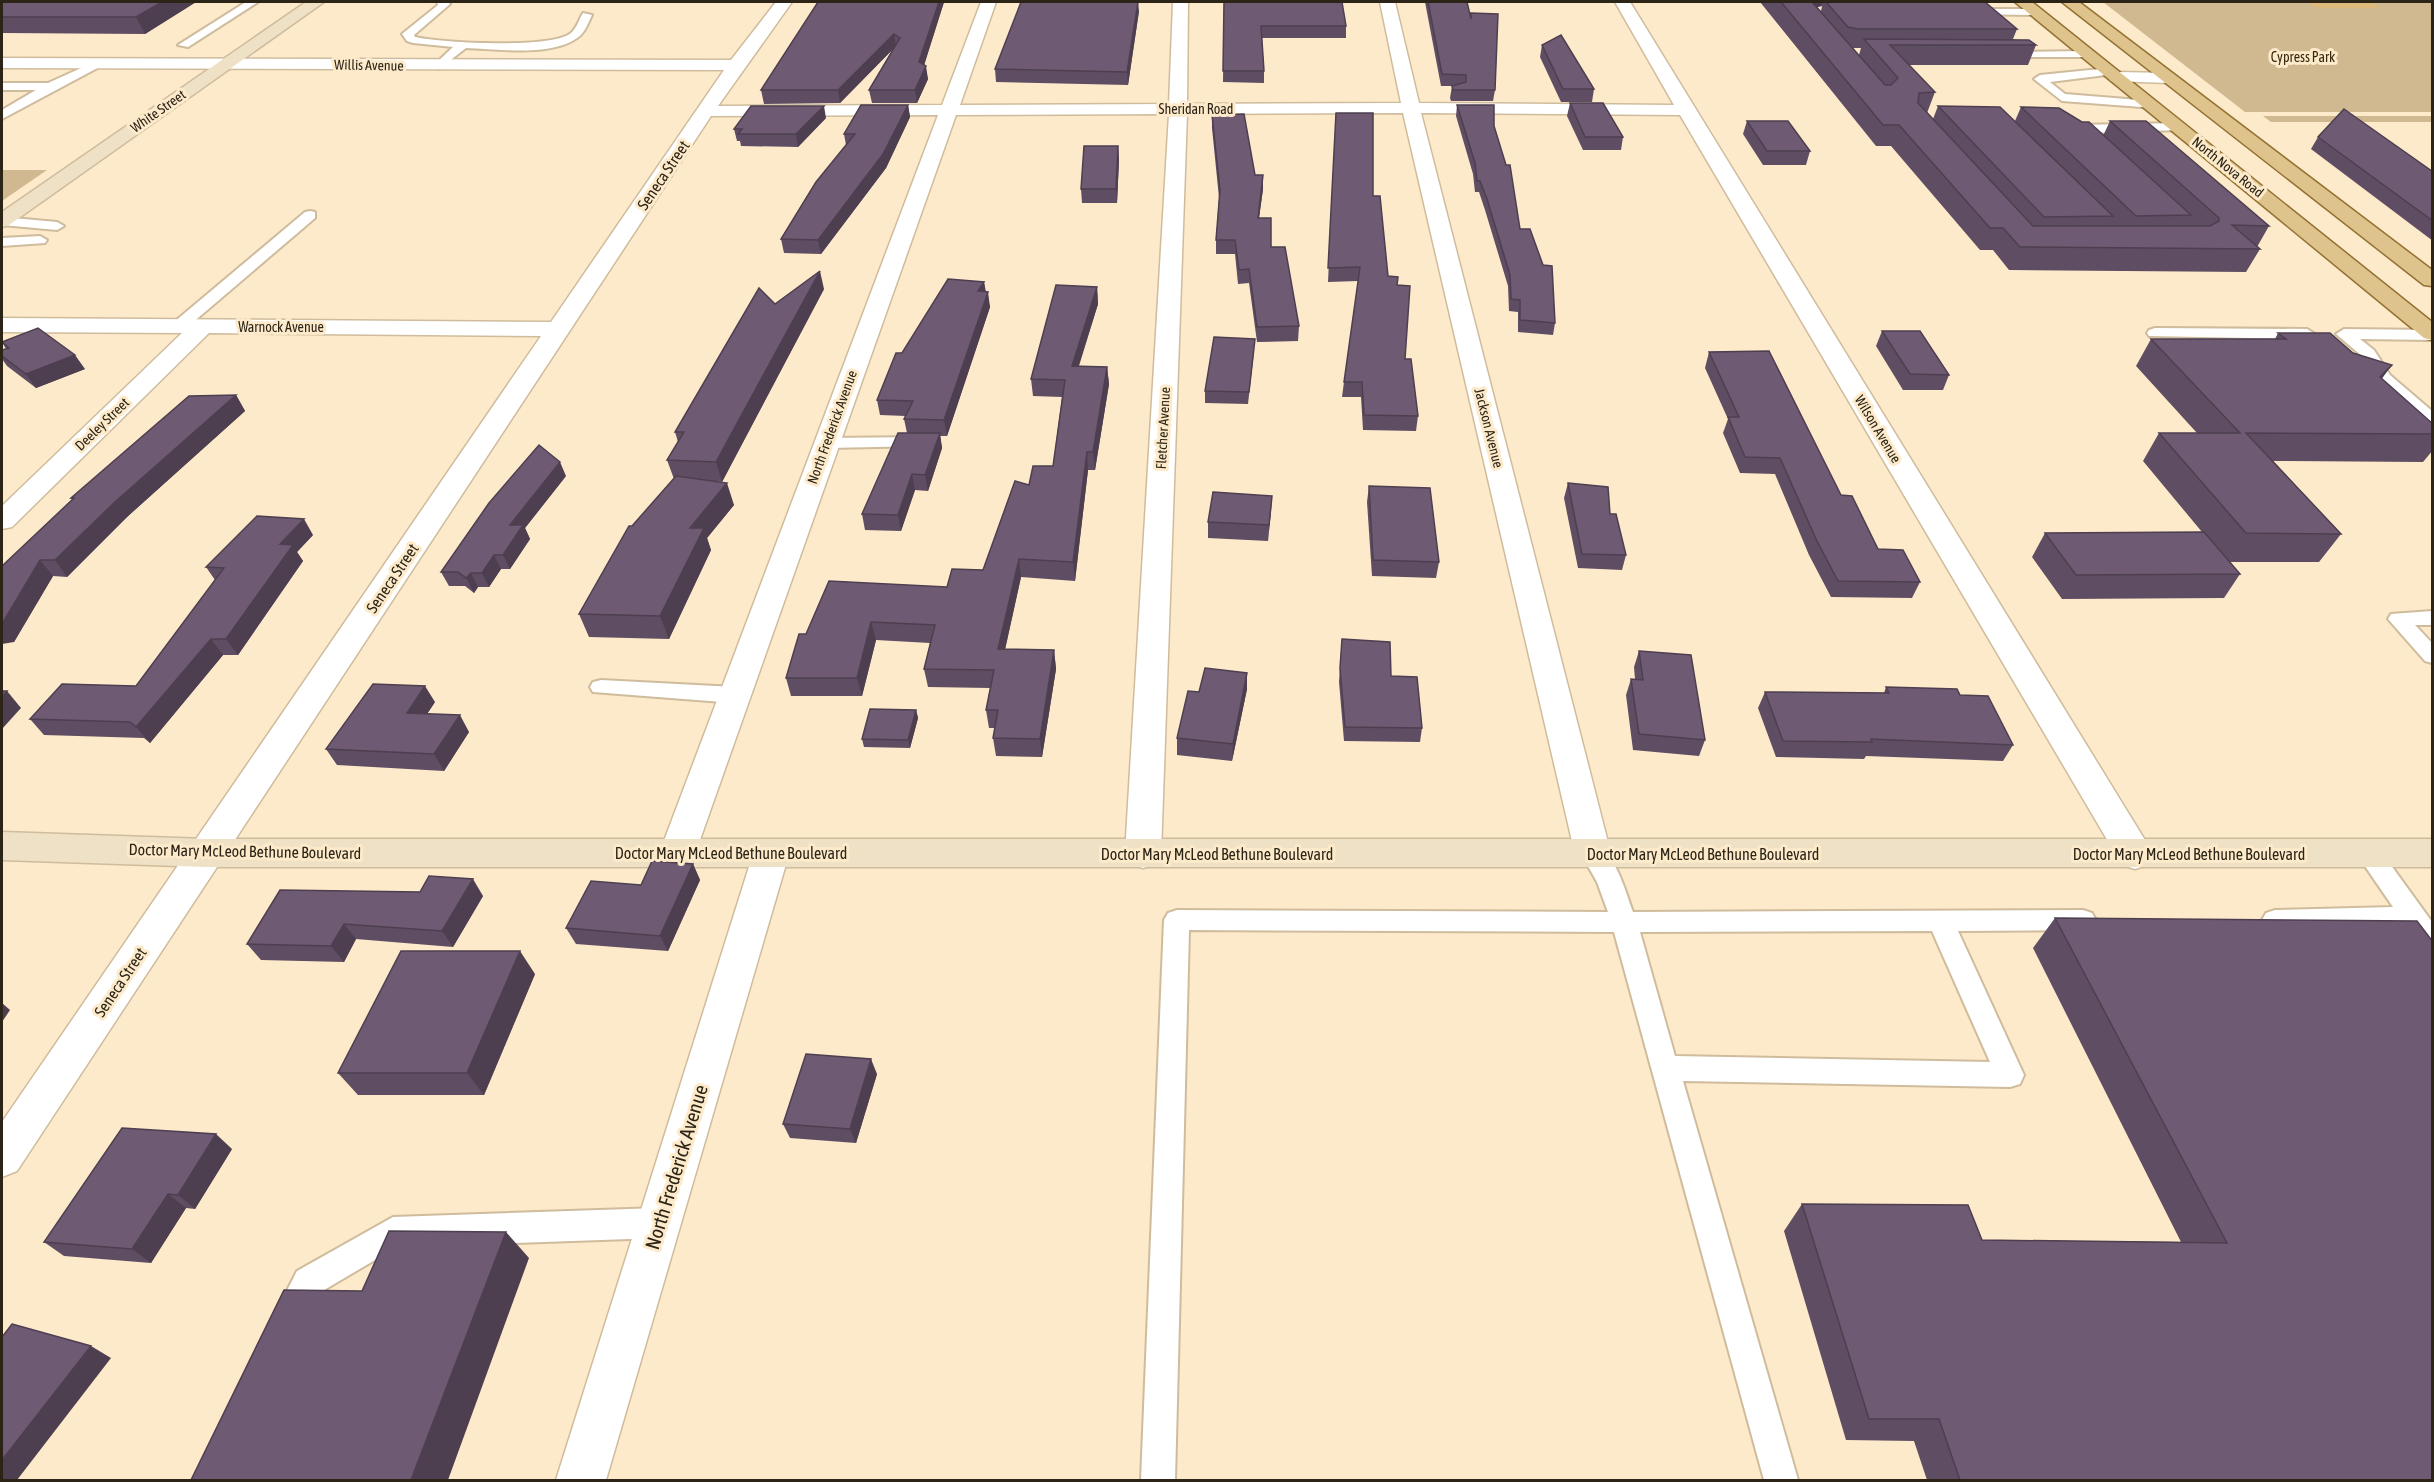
<svg xmlns="http://www.w3.org/2000/svg" width="2434" height="1482" viewBox="0 0 2434 1482" font-family="'Asap Condensed',sans-serif">
  <style>
    .green { fill: #d0b990 }
    .water { fill: #ddb97b }
    .lines { fill: none; stroke-linecap: round; stroke-linejoin: round }
    .lane-casing { stroke: #cfbc9d; stroke-width: 4 }
    .street-casing { stroke: #cfbc9d; stroke-width: 3 }
    .secondary-casing { stroke: #cfbc9d; stroke-width: 3 }
    .primary-casing { stroke: #927132; stroke-width: 3 }
    .lane { fill: #fff; fill-rule: evenodd }
    .street { fill: #fff; fill-rule: evenodd }
    .secondary { fill: #efe1c6; fill-rule: evenodd }
    .primary { fill: #dfc38d; fill-rule: evenodd }
    .wall { fill: #5f4d63; fill-rule: evenodd }
    .shaded-wall { fill: #4e3f50 }
    .building { fill: #6f5a73; stroke: #4e3f50; stroke-width: 1.5 }
    .labels { text-anchor: middle; dominant-baseline: central; stroke-width: 6; stroke-linejoin: round; paint-order: stroke }
    .far-park-label { font-size: 14px; fill: #38290d; stroke: #fdeaca }
    .far-street-label { font-size: 14px; fill: #2b2417; stroke: #fdeaca }
    .street-label { font-size: 16px; fill: #2b2417; stroke: #fdeaca }
    .near-street-label { font-size: 20px; fill: #2b2417; stroke: #fdeaca }
  </style>
  <rect width="100%" height="100%" fill="#fdeaca"/>
  <g class="green">
    <path d="M2103 2H2432V112H2245Z"/>
    <path d="M2263 116H2432V122H2271Z"/>
    <path d="M2 170H47L2 201Z"/>
  </g>
  <path class="water" d="M2307 2H2369L2381 8H2318Z"/>
  <g class="lines">
    <g class="lane-casing">
      <g id="lane">
        <path d="M246 2H258L188 47 178 45Z"/>
        <path d="M437 2H448L450 4 414 35 415 37C441 43 552 49 571 33 577 28 579 19 583 13L592 15C588 23 585 33 577 38 551 57 497 49 466 48L439 69 433 66 453 47 413 43 407 41 402 34 438 5Z"/>
        <path d="M1965 9H2036L2041 12 2036 15 1961 14V10Z"/>
        <path d="M2002 52 2087 51 2093 54 2087 57H1998L1996 55Z"/>
        <path d="M99 60 105 63 103 65 2 119V110L36 90H2V83H48Z"/>
        <path d="M2110 68 2116 72 2114 74 2050 82 2065 94 2151 101 2155 102V108L2062 101 2034 79 2040 75Z"/>
        <path d="M2178 123 2184 127 2182 130 2087 133 2089 136 2083 140 2070 129 2076 125Z"/>
        <path d="M310 211 315 212V218L185 329H173L171 326 173 323 305 212Z"/>
        <path d="M2 217 57 222 64 226 57 230 2 225Z"/>
        <path d="M40 236 47 240 45 243 2 246V238Z"/>
        <path d="M2155 328 2307 329 2315 334 2307 339 2149 336 2147 333 2149 330Z"/>
        <path d="M2344 329 2432 330V340L2360 339 2374 350 2390 375 2432 411V425L2426 424 2378 382 2362 356 2336 334Z"/>
        <path d="M923 437 929 438 932 442 929 446 826 448 817 443 826 438Z"/>
        <path d="M2432 611V625H2415L2432 643V663L2425 661 2388 619 2391 614Z"/>
        <path d="M601 680 735 687 743 690 746 695 743 700 735 703 593 692 590 687 593 682Z"/>
        <path d="M2368 844 2377 846 2432 922V951L2423 948 2408 927 2275 930 2266 927 2262 920 2266 913 2275 910 2393 907 2356 853 2359 846Z"/>
        <path d="M1593 845C1616 852 1625 891 1633 912L2083 910 2092 913 2096 920 2092 927 2083 930 1958 931 2024 1075 2020 1084 2010 1087 1683 1081 1798 1480H1764L1614 932 1189 930 1175 1480H1141L1164 920 1168 913 1177 910 1608 912 1597 882 1581 854 1584 847ZM1932 931 1990 1062 1675 1056 1640 932Z"/>
        <path d="M659 1208 670 1213 674 1223 670 1233 659 1238 397 1247 319 1293 301 1327 290 1332 279 1327 274 1316 297 1271 393 1217Z"/>
      </g>
    </g>
    <g class="street-casing">
      <g id="street">
        <path d="M776 2H792L718 106 942 105 981 2H996L960 105 1169 104 1173 2H1188L1187 104 1401 103 1380 2H1395L1419 103 1674 105 1615 2H1630L2148 845 2153 855 2148 865 2135 869 2122 865 1680 115 1421 113 1611 854 1606 864 1593 868 1580 864 1575 854 1403 113 1187 114 1161 854 1156 864 1143 868 1130 864 1125 854 1169 114 956 115 695 854 690 864 677 868 664 864 659 854 938 115 711 116 17 1171 2 1177V1122L541 336 209 333 12 527 2 529V506L182 333 2 332V318L551 322 724 70 2 68V58L731 60Z"/>
        <path d="M2117 72 2169 73 2178 78 2169 83 2111 81 2108 77 2111 73Z"/>
        <path d="M771 840 784 844 789 854 606 1480H556L753 854 758 844Z"/>
      </g>
    </g>
    <g class="secondary-casing">
      <g id="secondary">
        <path d="M306 2H324L9 225 2 227V212Z"/>
        <path d="M2 832 207 839H2432V867H207L2 860Z"/>
      </g>
    </g>
    <g class="primary-casing">
      <g id="primary">
        <path d="M2015 2H2032L2432 322V340L2424 338Z"/>
        <path d="M2062 2H2079L2432 270V286L2424 285Z"/>
      </g>
    </g>
    <use href="#lane" class="lane"/>
    <use href="#street" class="street"/>
    <use href="#secondary" class="secondary"/>
    <use href="#primary" class="primary"/>
  </g>
  <g class="wall">
    <path d="M2 2H196L145 34 2 33Z"/>
    <path d="M818 2H944L924 65 928 79 917 103H872L869 90 893 49 840 103 764 104 761 90Z"/>
    <path d="M1224 2 1346 26V38H1262L1264 71V83L1223 82Z"/>
    <path d="M1425 2H1467L1470 18 1495 90 1493 101H1451L1450 98 1452 86H1453H1441Z"/>
    <path d="M1760 2H1985L2017 29 2013 39 2036 45 2028 65H1909L1935 92 1927 113 1933 119 1938 106 2015 121 2021 107 2103 136 2110 121 2269 226 2257 247 2260 249 2246 272 2009 270 1993 250H1980L1891 146H1876ZM1822 6 1821 11 1817 7ZM1853 48H1861L1859 55Z"/>
    <path d="M1139 11 1128 85 996 82 995 69Z"/>
    <path d="M1542 45 1594 89 1592 102H1561L1540 57Z"/>
    <path d="M1570 103 1623 137 1621 150H1583L1567 116Z"/>
    <path d="M908 105 910 117 886 168 821 254 784 253 781 239 846 145 844 134Z"/>
    <path d="M1457 105 1494 126 1520 229 1555 323 1553 335 1518 332V312L1509 311 1508 286 1485 210 1479 192H1475L1473 174 1456 116Z"/>
    <path d="M1336 113 1373 196 1388 276 1397 285 1405 359 1418 416 1416 431 1363 430 1361 397H1342L1344 382 1358 281 1328 282Z"/>
    <path d="M1212 115 1255 175 1263 189 1259 218 1271 247 1299 326 1298 341 1257 342 1249 283 1238 284 1235 254H1216V240L1219 198 1212 128Z"/>
    <path d="M826 118 798 147 741 146 740 141H737L734 129Z"/>
    <path d="M1747 121 1810 151 1806 165H1763L1743 134Z"/>
    <path d="M2318 137 2433 172V241L2311 149Z"/>
    <path d="M1118 146 1119 160 1117 203H1082L1081 189Z"/>
    <path d="M984 282 986 292 990 307 947 436H940L942 448 928 491 915 490 901 531 865 530 862 514 907 433 904 419 906 416 880 415 877 400 902 353Z"/>
    <path d="M1097 287 1098 304 1079 366 1107 367 1109 384 1095 470H1088L1075 581 1021 577 1005 649 1054 650 1056 669 1042 757 996 756 993 738 995 728H989L986 710 990 688 928 687 924 669 930 643 876 640 862 696H791L786 678 806 634 947 587 983 570 1029 485 1053 466 1062 397 1033 396 1031 379Z"/>
    <path d="M824 289 722 482 716 481 734 505 707 538 711 550 669 639 589 637 579 614 632 526 674 479 667 460 678 442 675 432 775 304Z"/>
    <path d="M1882 331 1949 375 1943 390H1903L1876 346Z"/>
    <path d="M2278 333 2382 379 2433 424V450L2423 462 2273 461 2341 534 2319 562H2230L2240 574 2224 598 2062 599 2032 557 2045 533 2202 532 2143 461 2159 433H2197L2136 366 2151 339H2275Z"/>
    <path d="M2 342 85 369 36 388 7 366 2 359V350L6 349Z"/>
    <path d="M1254 351 1248 404 1205 403V391Z"/>
    <path d="M1709 352 1841 495 1878 549 1920 582 1912 598 1831 597 1809 555 1775 474 1740 473 1723 433 1728 419 1705 368Z"/>
    <path d="M236 395 245 411 127 517 67 577 53 576 14 642 2 566 72 500 71 498Z"/>
    <path d="M566 476 525 528 530 539 510 569H501L489 587H478L474 593 465 586H449L441 572Z"/>
    <path d="M1568 483 1610 514 1626 555 1622 570 1578 568 1564 498Z"/>
    <path d="M1369 486 1439 562 1436 578 1372 576 1367 502Z"/>
    <path d="M1272 496 1268 541 1208 538V522Z"/>
    <path d="M313 535 297 552 303 561 238 655H223L150 743 144 738 44 735 30 719 136 686 215 580 206 567Z"/>
    <path d="M1342 639 1391 676 1422 728 1420 742 1344 741 1339 682Z"/>
    <path d="M1639 651 1705 740 1699 756 1633 750 1626 695 1631 679H1635L1634 667Z"/>
    <path d="M1247 673V689L1232 761 1177 755V738L1199 692Z"/>
    <path d="M1886 687 1960 695 2013 745 2003 761 1866 756 1864 759 1776 757 1758 708 1765 692 1884 693Z"/>
    <path d="M435 702 427 714 469 732 444 771 337 765 326 749Z"/>
    <path d="M916 710 918 718 910 748 864 747 862 739Z"/>
    <path d="M693 864 700 880 668 951 576 944 566 928 641 885Z"/>
    <path d="M280 890 483 896 453 947 356 939 344 962 261 960 247 944Z"/>
    <path d="M2055 918 2433 1480H1927L1914 1441 1846 1440 1784 1231 1802 1204 1982 1240 2181 1242 2033 948Z"/>
    <path d="M535 974 484 1095H358L338 1073Z"/>
    <path d="M877 1074 856 1143 790 1138 783 1124Z"/>
    <path d="M232 1149 195 1209 186 1208 151 1263 64 1256 44 1242Z"/>
  </g>
  <g class="shaded-wall">
    <path d="M162 2H196L145 34 136 17Z"/>
    <path d="M939 2H944L921 75 919 62Z"/>
    <path d="M1138 2 1139 11 1128 85 1127 72Z"/>
    <path d="M1804 2H1822L1821 6 1801 13Z"/>
    <path d="M894 34 896 46 840 103 838 90Z"/>
    <path d="M926 66 928 79 917 103 915 90Z"/>
    <path d="M908 105 910 117 886 168 821 254 818 240Z"/>
    <path d="M824 106 826 118 798 147 796 134Z"/>
    <path d="M1118 146 1119 160 1117 203 1116 189Z"/>
    <path d="M1263 175V189L1257 232 1258 218Z"/>
    <path d="M820 271 824 289 722 482 716 462Z"/>
    <path d="M984 282 986 297 978 291Z"/>
    <path d="M1097 287 1098 304 1073 383 1072 366Z"/>
    <path d="M988 292 990 307 947 436 944 420Z"/>
    <path d="M75 355 85 369 36 388 26 374Z"/>
    <path d="M2392 365 2372 392 2380 377Z"/>
    <path d="M1107 367 1109 384 1095 470 1093 452Z"/>
    <path d="M236 395 245 411 127 517 67 577 55 560 116 501Z"/>
    <path d="M940 433 942 448 928 491 925 475Z"/>
    <path d="M1087 452 1088 470 1075 581 1073 562Z"/>
    <path d="M560 462 566 476 525 528 530 539 510 569 503 555 510 525Z"/>
    <path d="M912 474 915 490 901 531 898 515Z"/>
    <path d="M727 483 734 505 707 538 711 550 669 639 660 616 690 528Z"/>
    <path d="M1272 496 1271 512 1268 541 1269 525Z"/>
    <path d="M304 519 313 535 297 552 303 561 238 655 226 639 280 544Z"/>
    <path d="M494 555 501 569 489 587 482 573Z"/>
    <path d="M1019 559 1021 577 1001 668 998 649Z"/>
    <path d="M40 560 53 576 14 642 2 644V624Z"/>
    <path d="M471 573 478 587 474 593 466 578Z"/>
    <path d="M871 622 876 640 862 696 857 678Z"/>
    <path d="M211 639 223 655 150 743 136 727Z"/>
    <path d="M1054 650 1056 669 1042 757 1040 739Z"/>
    <path d="M1247 673V689L1232 761 1233 744Z"/>
    <path d="M425 686 435 702 417 729 407 713Z"/>
    <path d="M7 691 21 708 2 729V697Z"/>
    <path d="M916 710 918 718 910 748 908 740Z"/>
    <path d="M460 715 469 732 444 771 434 754Z"/>
    <path d="M693 864 700 880 668 951 660 936Z"/>
    <path d="M473 879 483 896 453 947 442 931Z"/>
    <path d="M344 924 356 939 344 962 331 946Z"/>
    <path d="M520 951 535 974 484 1095 467 1073Z"/>
    <path d="M2 1003 10 1010 2 1022Z"/>
    <path d="M871 1059 877 1074 856 1143 850 1129Z"/>
    <path d="M216 1134 232 1149 195 1209 178 1195Z"/>
    <path d="M168 1194 186 1208 151 1263 132 1249Z"/>
    <path d="M506 1232 529 1258 448 1480H411Z"/>
    <path d="M91 1346 111 1358 17 1480H2V1460Z"/>
  </g>
  <g class="building">
    <path d="M2 2H162L136 17H2Z"/>
    <path d="M818 2H939L919 62 926 66 915 90H869L900 38 894 34 838 90H761Z"/>
    <path d="M1021 2H1138L1127 72 995 69Z"/>
    <path d="M1224 2H1342L1346 26H1261L1264 71H1223Z"/>
    <path d="M1428 2H1467L1471 19V13L1498 14 1495 90H1453L1452 86 1466 82V75L1442 74Z"/>
    <path d="M1781 2H1812L1885 85H1891L1898 78 1864 39 2029 40 2036 45H1890L1935 92 1919 93 1918 103 2033 226H2210L2219 221V218L2110 121H2146L2269 226 2232 225 2260 249 2020 247 2003 228H1990L1899 125H1883Z"/>
    <path d="M1826 2H1985L2017 29H1858L1848 27Z"/>
    <path d="M1561 35 1594 89H1563L1542 45Z"/>
    <path d="M1570 103H1603L1623 137H1585Z"/>
    <path d="M861 105H908L883 154 818 240 781 239 816 182 855 134H844Z"/>
    <path d="M1457 105H1494V126L1506 165H1510L1520 229H1530L1543 265 1552 266 1555 323 1520 320V300L1511 299 1510 275 1487 199 1480 181H1477L1475 163Z"/>
    <path d="M751 106H824L796 134H738L742 129H734Z"/>
    <path d="M1938 106 2000 107 2113 216 2044 217Z"/>
    <path d="M2021 107 2059 108 2082 122H2089L2191 215 2136 216Z"/>
    <path d="M2344 109 2433 172V221L2318 137Z"/>
    <path d="M1336 113H1373V196H1380L1388 276 1398 277 1397 285 1410 286 1405 359H1411L1418 416 1364 415 1362 382H1344L1360 267 1328 268Z"/>
    <path d="M1244 114 1255 175H1263L1258 218H1271V247H1285L1299 326 1257 327 1249 269 1239 270 1235 240H1216L1220 190 1212 115Z"/>
    <path d="M1747 121H1788L1810 151H1767Z"/>
    <path d="M1084 146H1118L1116 189H1081Z"/>
    <path d="M820 271 716 462 667 460 684 432H675L759 288 775 304Z"/>
    <path d="M948 279 984 282 978 291 988 292 944 420 904 419 913 401 877 400 896 353H902Z"/>
    <path d="M1056 285 1097 287 1072 366 1107 367 1093 452H1087L1073 562 1019 559 998 649 1054 650 1040 739 993 738 998 710H986L994 670 924 669 935 625 871 622 857 678H786L799 634H806L829 581 947 587 952 569 983 570 1015 481 1029 485 1033 466H1053L1065 380 1031 379Z"/>
    <path d="M38 328 75 355 26 374 2 356V350L9 348 2 342Z"/>
    <path d="M1882 331H1920L1949 375 1910 374Z"/>
    <path d="M2278 333H2330L2353 353 2392 365 2380 377 2433 424V434L2246 433 2341 534 2246 533 2159 433H2240L2151 339H2286Z"/>
    <path d="M1214 337 1255 339 1249 392 1205 391Z"/>
    <path d="M1769 351 1841 495 1852 496 1878 549 1903 550 1920 582 1838 581 1816 539 1780 458 1745 457 1728 417H1739L1709 352Z"/>
    <path d="M236 395 116 501 55 560H40L2 624V566L74 498H71L189 396Z"/>
    <path d="M898 433H940L925 475 912 474 898 515 862 514Z"/>
    <path d="M539 445 560 462 510 525H523L503 555H494L482 573H471L466 578 458 572H441L489 503Z"/>
    <path d="M676 476 727 483 690 528H704L660 616 579 614 629 526H632Z"/>
    <path d="M1568 483 1608 487 1610 514H1616L1626 555 1582 554Z"/>
    <path d="M1369 486 1430 488 1439 562 1373 560Z"/>
    <path d="M1213 492 1272 496 1269 525 1208 522Z"/>
    <path d="M257 516 304 519 280 544 293 545 226 639H211L136 727 130 722 30 719 62 684 136 686 224 568 206 567Z"/>
    <path d="M2204 532 2240 574 2076 575 2045 533Z"/>
    <path d="M1342 639 1390 642 1391 676 1417 677 1422 728 1345 727 1340 668Z"/>
    <path d="M1639 651 1691 655 1705 740 1639 734 1631 679 1643 680Z"/>
    <path d="M1205 668 1247 673 1233 744 1177 738 1188 691 1199 692Z"/>
    <path d="M373 684 425 686 407 713 460 715 434 754 326 749Z"/>
    <path d="M1886 687 1957 689 1960 695 1988 696 2013 745 1871 739 1872 742 1783 741 1765 692 1889 693Z"/>
    <path d="M2 691H7L2 697Z"/>
    <path d="M870 709 916 710 908 740 862 739Z"/>
    <path d="M652 861 693 864 660 936 566 928 591 881 641 885Z"/>
    <path d="M429 876 473 879 442 931 344 924 331 946 247 944 280 890 420 892Z"/>
    <path d="M2055 918 2417 921 2433 942V1480H1960L1939 1419H1869L1802 1204 1968 1205 1982 1240 2227 1243Z"/>
    <path d="M401 951H520L467 1073H338Z"/>
    <path d="M806 1054 871 1059 850 1129 783 1124Z"/>
    <path d="M122 1128 216 1134 178 1195 168 1194 132 1249 44 1242Z"/>
    <path d="M389 1231 506 1232 411 1480H191L284 1290 362 1291Z"/>
    <path d="M12 1324 91 1346 2 1460V1337Z"/>
  </g>
  <g class="labels">
    <g class="far-park-label">
      <text x="2303" y="57">Cypress Park</text>
    </g>
    <g class="far-street-label">
      <text transform="translate(369 65) rotate(1)">Willis Avenue</text>
      <text x="1196" y="109">Sheridan Road</text>
      <text transform="translate(158 111) rotate(-35)">White Street</text>
      <text transform="translate(2228 167) rotate(39)">North Nova Road</text>
      <text x="281" y="327">Warnock Avenue</text>
      <text transform="translate(102 424) rotate(-44)">Deeley Street</text>
      <text transform="translate(832 427) rotate(-70)">North Frederick Avenue</text>
      <text transform="translate(1163 428) rotate(-87)">Fletcher Avenue</text>
      <text transform="translate(1489 428) rotate(76)">Jackson Avenue</text>
      <text transform="translate(1878 429) rotate(59)">Wilson Avenue</text>
    </g>
    <g class="street-label">
      <text transform="translate(663 175) rotate(-56)">Seneca Street</text>
      <text transform="translate(392 578) rotate(-56)">Seneca Street</text>
      <text transform="translate(245 851) rotate(1)">Doctor Mary McLeod Bethune Boulevard</text>
      <text x="731" y="853">Doctor Mary McLeod Bethune Boulevard</text>
      <text x="1217" y="854">Doctor Mary McLeod Bethune Boulevard</text>
      <text x="1703" y="854">Doctor Mary McLeod Bethune Boulevard</text>
      <text x="2189" y="854">Doctor Mary McLeod Bethune Boulevard</text>
      <text transform="translate(120 982) rotate(-56)">Seneca Street</text>
    </g>
    <g class="near-street-label">
      <text transform="translate(676 1167) rotate(-73)">North Frederick Avenue</text>
    </g>
  </g>
  <rect width="2434" height="1482" fill="none" stroke="#2b2417" stroke-width="6"/>
</svg>
